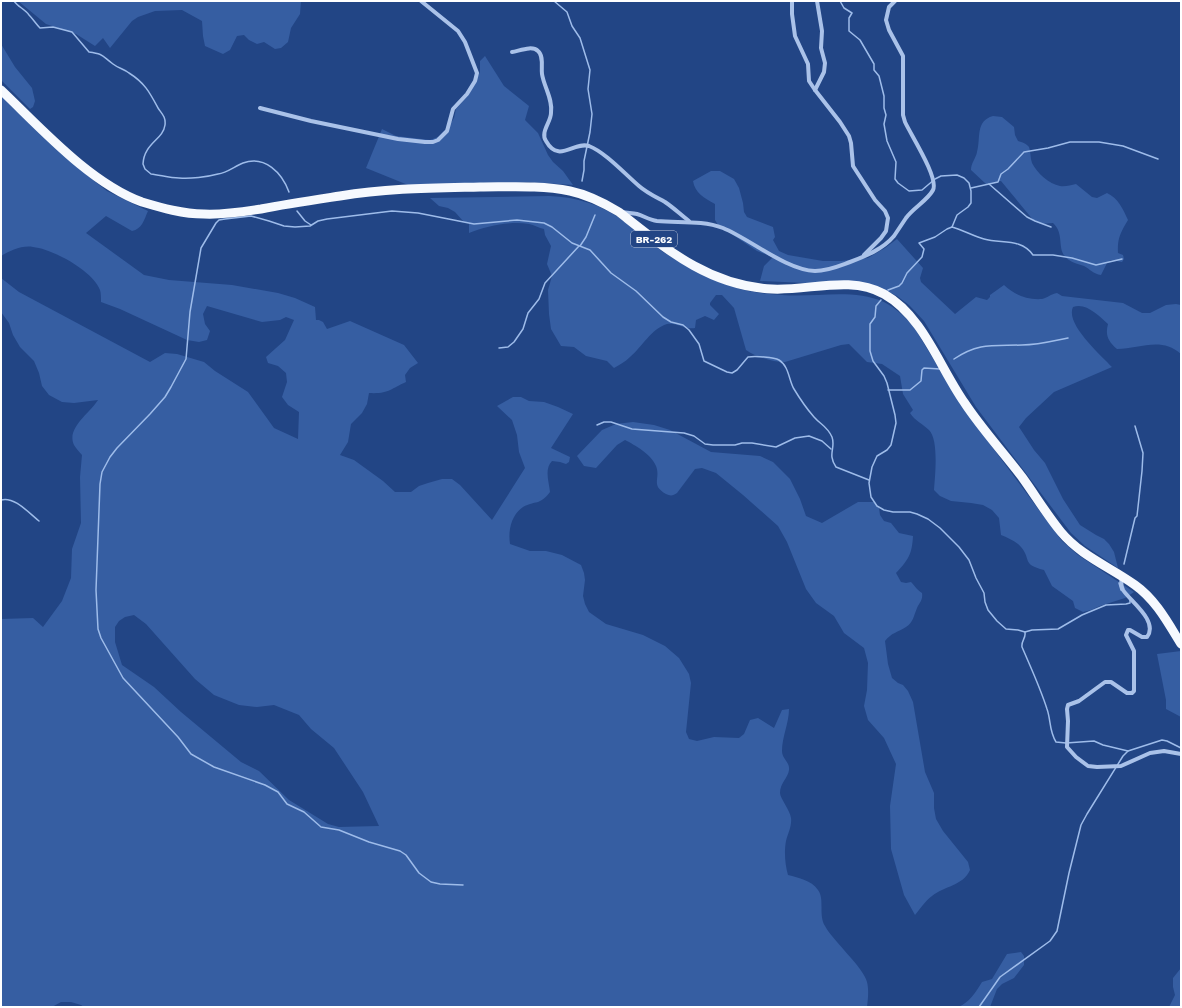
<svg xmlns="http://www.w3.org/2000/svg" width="1182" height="1008" viewBox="0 0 1182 1008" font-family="'Work Sans',sans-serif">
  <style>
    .green { fill: #365ea2; fill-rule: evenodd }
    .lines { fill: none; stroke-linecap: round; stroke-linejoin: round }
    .stream { stroke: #9ebcea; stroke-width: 1.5 }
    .minor { stroke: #aac2e9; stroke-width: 4 }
    .trunk { stroke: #f6f9fe; stroke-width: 9 }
    .labels { text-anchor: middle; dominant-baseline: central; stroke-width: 3; stroke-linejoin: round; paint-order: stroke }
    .shield { fill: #224585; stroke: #bdc7da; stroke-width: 1 }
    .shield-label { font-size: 10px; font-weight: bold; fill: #fff }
  </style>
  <rect width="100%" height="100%" fill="#224585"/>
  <g class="green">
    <path d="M18 1H301L300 14 291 28 288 42 281 48 275 49 264 42 257 44 249 40 244 35 237 36 230 50 223 54 205 46 203 36 202 21 182 10 155 11 138 17 132 21 110 48 103 38 95 46 76 34 46 24Z"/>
    <path d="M1 44 15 67 32 88 35 101 33 107 30 109 1 80Z"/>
    <path d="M485 56 504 86 529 106 525 120 538 133 548 155 553 162 563 171 573 185 527 182 500 185 413 187 366 168 382 129 396 136 430 140 438 137 449 126 454 118 456 109 469 94 480 72V61Z"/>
    <path d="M1 95 88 176 107 191 148 211C144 220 142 229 132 231L106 216 86 233 144 275 169 280 232 285 278 293 295 298 315 307 316 320H319L323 322 327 329 350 321 404 345 418 363 410 368 405 375 406 382C390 389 389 394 369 393L367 404 362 413 351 424 348 442 340 455 354 460 383 481 395 492H411L419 486 428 483 442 479H452L460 485 492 520 525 468 519 452 517 435 512 420 497 406 513 397H521L529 401 544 402 558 407 573 414 551 448 570 457 569 462 566 464 560 462 552 461C544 469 549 482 550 492 539 506 536 500 523 507 511 515 508 531 510 544L530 551H546L562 555 581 565 584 573 585 580 583 596 585 604 589 612 606 624 643 635 665 646 679 658 689 674 691 683 686 732 689 739 697 741 714 737 739 738 744 734 750 720 758 718 774 728 782 710 789 709C789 723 782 737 782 751 782 759 790 762 789 770 788 778 780 783 780 793 780 798 790 810 791 818 792 826 788 833 786 841 784 851 785 865 788 875 799 878 811 880 818 890 825 899 818 915 825 926 833 941 864 968 867 982 869 990 868 999 867 1007H84L81 1005 71 1002H61L52 1007H1V619L33 618 43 627 62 601 71 578 72 549 81 523 80 477 82 455C79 452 76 448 74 445 66 428 90 413 98 400L74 403 62 402 49 395 42 386 39 373 34 361 20 347 13 335 9 323 1 312V278L19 292 150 362 165 353 177 354 204 362 215 371 248 392 274 428 298 439 299 412 288 405 282 397 287 382 286 373 278 366 268 363 266 357 285 340 294 320 286 317 280 320 262 322 207 306 203 314 205 324 210 331 207 340 199 342 187 340 120 309 101 302C101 298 101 293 100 290 93 271 53 249 33 247 22 245 10 251 1 256ZM134 615 146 624 195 679 214 695 239 705 257 707 274 705 299 715 311 729 334 748 363 792 379 826 339 827 328 824 289 800 259 771 241 762 181 712 154 687 122 665 115 642V627L119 621 125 617Z"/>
    <path d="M993 116 1002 117 1014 127 1015 135 1018 141C1022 142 1027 144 1029 147 1031 152 1030 158 1032 163 1037 173 1049 184 1060 186 1065 187 1071 185 1076 184L1092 197 1097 198 1107 193C1118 198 1123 209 1128 220 1121 232 1117 238 1118 253L1123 255 1124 259 1122 262 1111 260 1107 263 1101 275C1093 274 1090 269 1084 266 1079 264 1073 263 1069 260 1055 251 1066 235 1053 223L1041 224 1034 221 1001 181 986 184 971 170C971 163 976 158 977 152 981 138 975 121 993 116Z"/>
    <path d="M711 171H720L734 179 739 188 743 203 744 212 747 217 773 227 775 237 773 240 779 251 788 255 823 261H841L868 258 885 248 897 239 923 268 920 278 921 282 955 314 976 297 987 300 990 297V295L1004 285C1015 295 1026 300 1042 299 1047 298 1051 294 1057 293L1062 296 1123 303 1142 313H1150L1166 305 1176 304 1181 305V354C1161 336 1139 349 1117 349 1108 341 1105 335 1108 324 1099 316 1086 302 1073 307 1065 324 1101 355 1112 367L1054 392 1026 418 1019 427 1034 450 1045 463 1063 499 1080 525 1096 535 1104 539 1109 544 1114 552 1118 568 1085 546 1071 533 976 407 924 321 909 305 897 296 884 290 805 283 760 281 764 266 773 257 757 251 718 225 715 220V204C704 198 695 193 693 181Z"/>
    <path d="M549 196C577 197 603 205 625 222 638 231 650 243 663 252 686 266 709 278 734 287 748 292 766 294 782 295 815 298 852 288 884 302 896 308 905 317 914 327L961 405 1062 541 1078 555 1134 592 1125 598 1100 606 1091 610 1083 612 1075 608 1073 601 1052 586 1044 570C1021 564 1032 560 1021 547 1016 541 1008 538 1001 535L999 518 992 510 983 505 971 503 951 501 940 496 934 490C935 476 939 440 929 430 923 424 915 421 910 413L913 410 903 394 900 376 882 364 867 362 849 344 841 345 785 362C773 362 756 357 746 350L734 308 722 295H716L710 303V305L719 314 714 320 705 316 696 320 695 328C685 330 677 322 667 324 651 329 642 347 630 357 625 362 619 365 614 368L607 361 586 356 574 347 561 346 551 329 549 314 548 290 552 276 547 264 551 246 545 235 544 229C539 228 534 225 529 224 510 221 487 226 469 233V223L463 221 455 212 448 208 439 206 430 198Z"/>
    <path d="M633 422 654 425 670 430 711 452 760 456 773 462 790 479 800 499 806 516 822 523 858 502H874L879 508 880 515 884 521 891 523 899 533 913 536C912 555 908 560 896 573L901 582 906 583 911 582C915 586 917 590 922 593 923 600 920 602 917 608 914 615 913 623 906 627 898 632 891 633 885 641L888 664 892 678 898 683 903 685 908 691 913 702 925 772 934 793V808L936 819 943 831 968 862 970 870C963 886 944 886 932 896 925 901 920 909 915 915L904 895 891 849 890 806 896 764 884 738 868 720 864 706 867 690 868 663 864 648 844 633 834 616 816 603 806 589 787 542 778 526 743 495 716 473 702 468 695 469 677 493C673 496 670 496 666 494 650 485 661 479 656 466 652 455 635 445 625 440L617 445 596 468 584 466 577 456 602 430 616 424Z"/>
    <path d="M1181 651V717L1166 709V700L1157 654Z"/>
    <path d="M1021 952 1024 956V965L1014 978 1002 984 997 989 990 1007H958C969 1003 976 992 982 982L992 979 1007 954Z"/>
    <path d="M1181 968V1007H1169L1175 995 1173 987V978Z"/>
  </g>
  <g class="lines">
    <g class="stream">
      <path d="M14 1C18 7 25 9 29 15 33 19 36 24 40 28L53 27 72 32 89 52C104 54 102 56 113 64 118 68 124 69 129 73 145 83 150 93 158 108 162 114 166 117 165 125 163 140 144 143 143 164L145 169 151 174C160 175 170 178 179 178 190 179 207 177 218 174 227 173 235 166 243 163 265 155 282 173 289 192"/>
      <path d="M554 1 567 12 572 26 580 38 590 70 588 89 592 114 590 132 584 161V170L582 181"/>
      <path d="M840 1 844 8 852 13 849 18V31L860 40 874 64V70L879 76 884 96V108L886 115 884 124 887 141 896 162 895 179 898 183 909 191 922 190 935 179 941 176 957 175 964 178 969 183 971 191V203L968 207 957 215 952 227"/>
      <path d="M989 184 1027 217 1035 221 1051 227"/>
      <path d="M971 188 998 182 1001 174 1008 169 1024 152 1048 148 1070 142H1099L1123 146 1158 159"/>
      <path d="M297 211 305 221 311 225"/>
      <path d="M580 246 586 237 595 215"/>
      <path d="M888 290 899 286 902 283 907 273 922 257 924 249 919 243 935 237 947 229 952 227C963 230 973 236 984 239 1002 244 1021 238 1033 255H1053L1072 258 1096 265 1122 259"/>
      <path d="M881 300 876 306 875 317 870 324V351L873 361 884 376 887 383 895 415 896 423 891 445 887 450 877 456 872 467 869 483 871 497 877 506 884 510 893 512H910L917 514 928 519 940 528 959 547 969 560 976 578 984 593 985 602 988 610 997 621 1006 629 1018 630 1025 632"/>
      <path d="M499 348 508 347 514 342 523 329 528 313 539 299 545 283 579 246"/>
      <path d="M954 359C979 342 994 346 1022 345 1038 345 1053 341 1068 338"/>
      <path d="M888 390H910L921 381 922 370 924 368 940 369"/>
      <path d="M597 425 604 422H611L632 429 684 433 694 436 705 444 713 445H735L742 443H752L776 447 795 438 809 436 822 441 831 449"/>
      <path d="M1 500C14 496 29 513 39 521"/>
      <path d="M1124 564 1135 518 1137 516 1142 471 1143 453 1135 426"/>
      <path d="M1119 583 1121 590"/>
      <path d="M1025 632 1032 630 1058 629 1082 615 1106 605 1126 604 1130 603V600"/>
      <path d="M1025 633C1026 638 1021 641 1022 647 1031 668 1040 687 1047 709 1051 720 1049 731 1056 742L1066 743 1094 741 1103 745 1128 751 1162 740 1167 741 1181 748"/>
      <path d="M463 885 440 884 431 882 419 873 406 855 400 851 369 842 339 830 321 827 304 812 287 804 278 792 265 785 214 767 191 754 178 737 123 678 101 638 98 629 96 590 100 484 102 472 110 457 117 448 150 414 165 397 171 387 186 359 190 312 201 248 216 223 219 220 225 219 251 216 269 221 284 226 295 227 310 226 318 221 327 219 392 211 418 213 474 224 517 220 544 223 552 227 572 243 590 250 611 273 636 291 663 317 671 322 683 325 689 330 699 344 704 361 727 372 732 373 737 370 748 357C755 356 774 357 779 360 789 366 789 381 794 389 800 399 807 409 814 417 821 425 827 426 832 437 836 448 827 454 836 467L869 480"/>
      <path d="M979 1007 1000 977 1050 941 1057 931 1069 873 1081 825 1087 814 1123 756 1128 751"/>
    </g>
    <g class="minor">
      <path d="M792 1V14L795 36 808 64 809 81 815 90 840 122 849 136 851 143 853 166 875 200 885 211 888 218 886 231 881 238 864 255"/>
      <path d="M512 52C519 51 532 45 538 51 544 56 541 67 542 74 544 87 553 99 551 113 551 122 540 132 546 141 559 164 574 141 589 146 605 152 626 175 639 186 647 193 656 197 665 202 674 208 681 215 689 221"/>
      <path d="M815 90 824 72 825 63 821 48 822 31 817 1"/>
      <path d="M260 108 311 121 398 139 425 142H433L438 140 447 131 453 109 467 94 475 81 477 73 465 42 458 31 421 1"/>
      <path d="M622 212C627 213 632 213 637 214 644 216 649 220 657 221 679 223 702 220 723 228 750 239 786 270 815 271 828 271 839 266 850 262 866 256 883 249 894 236 898 230 902 224 906 218 913 208 928 200 933 190 939 178 911 135 905 122L903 115V56L889 30 886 20 889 7 895 1"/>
      <path d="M1122 577C1121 581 1121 586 1123 590 1130 601 1159 621 1147 637H1142L1130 630H1128L1126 635 1134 651V691L1132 693H1127L1111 682H1105L1079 701 1068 705 1067 709 1068 721 1067 747 1076 757 1088 766 1097 767 1121 766 1150 753 1164 751 1181 754"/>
    </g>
    <path class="trunk" d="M1 90C41 128 90 183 142 202 162 208 183 214 204 214 223 215 242 212 261 209 287 204 314 200 340 196 387 188 433 188 480 187 510 187 541 185 570 191 589 195 604 203 619 212 666 249 709 286 772 289 809 291 850 275 884 294 923 316 939 366 964 402 981 428 1003 452 1022 477 1035 495 1047 515 1061 532 1081 556 1110 567 1135 585 1156 600 1168 623 1181 644"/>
  </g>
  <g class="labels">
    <rect class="shield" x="631" y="231" width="46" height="16" rx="3"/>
    <g class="shield-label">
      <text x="654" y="239">BR-262</text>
    </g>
  </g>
  <rect width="1182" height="1008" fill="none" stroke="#ffffff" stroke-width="4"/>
</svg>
